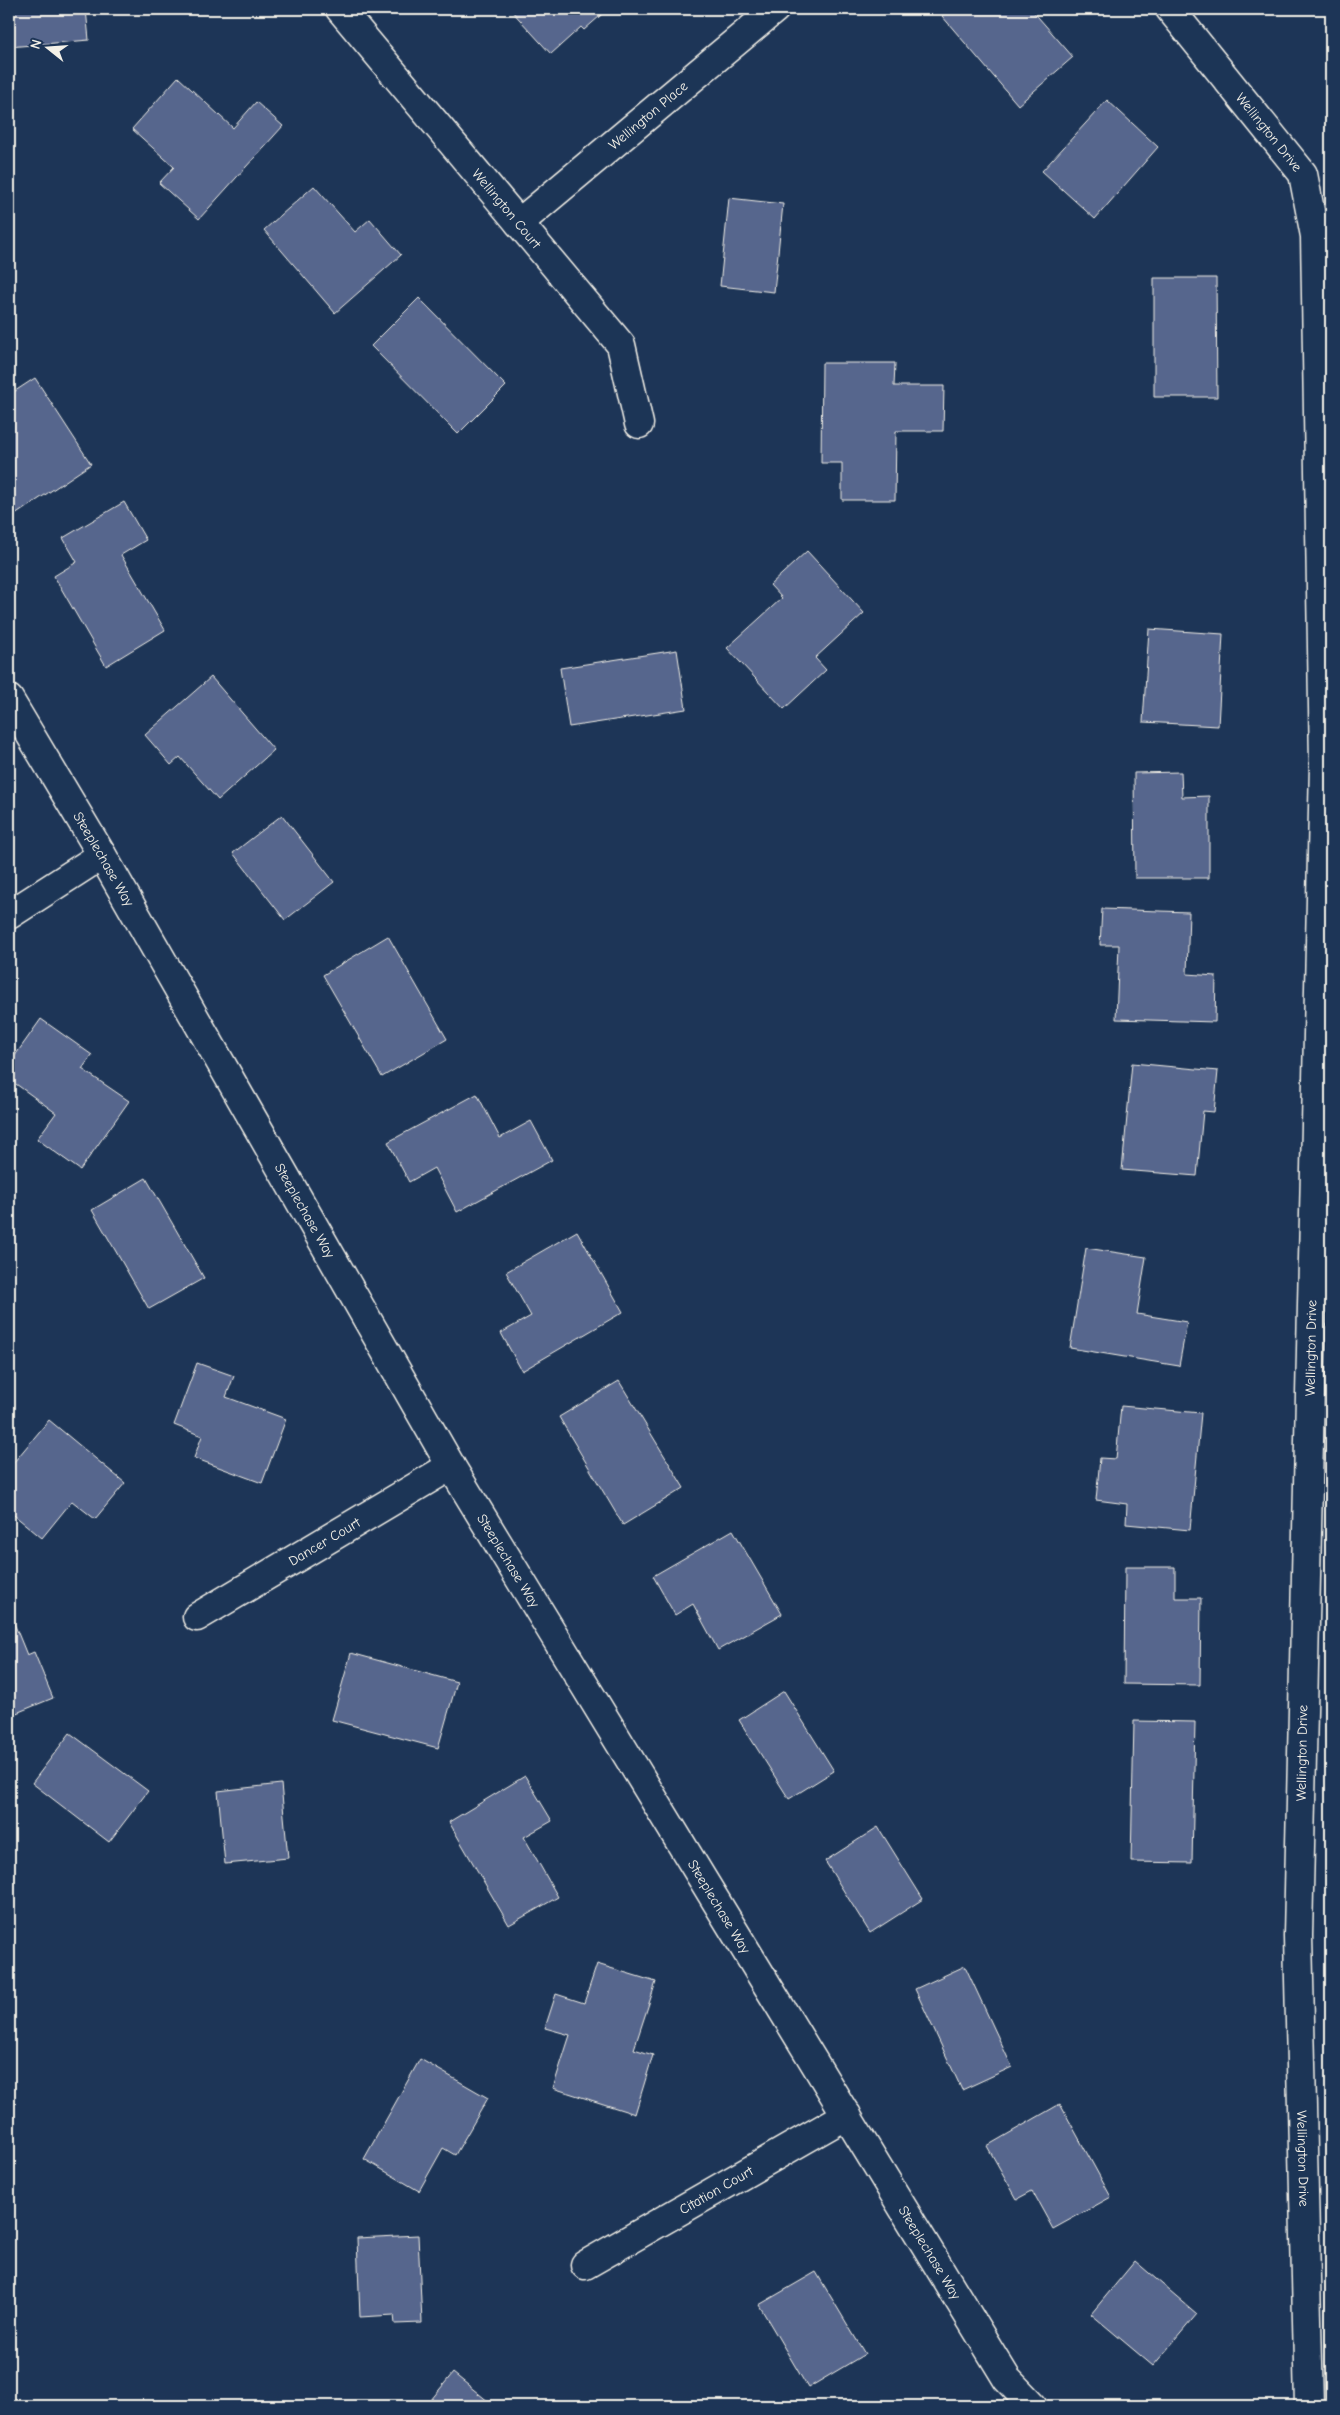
<svg xmlns="http://www.w3.org/2000/svg" width="1340" height="2415" viewBox="0 0 1340 2415" font-family="'Comic Neue',sans-serif">
  <style>
    .building { fill: #57668d; stroke: #f4f1e8 }
    .lines { fill: none; stroke-linecap: round; stroke-linejoin: round }
    .minor-casing { stroke: #f4f1e8; stroke-width: 31 }
    .minor { stroke: #1d3557; stroke-width: 28 }
    .labels { text-anchor: middle; dominant-baseline: central; stroke-width: 5; stroke-linejoin: round; paint-order: stroke }
    .street-label { font-size: 14px; fill: #f4f1e8; stroke: #1d3557 }
  </style>
  <rect width="100%" height="100%" fill="#1d3557"/>
  <filter id="ink" filterUnits="userSpaceOnUse"><feTurbulence type="fractalNoise" baseFrequency=".02" numOctaves="2"/><feDisplacementMap in="SourceGraphic" scale="10" xChannelSelector="R" yChannelSelector="G"/><feConvolveMatrix kernelMatrix="1 2 1 2 8 2 1 2 1" color-interpolation-filters="sRGB"/></filter>
  <g filter="url(#ink)">
    <g class="building">
      <path d="M9 9H86L89 40 9 47Z"/>
      <path d="M510 9H608L584 30 581 27 551 54Z"/>
      <path d="M950 9H1031L1073 57 1018 105 942 16Z"/>
      <path d="M178 77 233 128 256 102 283 126 199 219 159 183 174 167 132 129Z"/>
      <path d="M1107 100 1158 147 1095 219 1042 171Z"/>
      <path d="M314 186 355 232 370 219 401 255 335 313 264 230Z"/>
      <path d="M729 198 783 204 774 292 720 286Z"/>
      <path d="M1154 278H1216L1217 397H1154Z"/>
      <path d="M419 298 506 386 458 434 371 346Z"/>
      <path d="M822 363H895L894 386H944L943 431H896L895 500H842V463H821Z"/>
      <path d="M35 378 91 464 15 515 9 506V395Z"/>
      <path d="M124 502 146 540 121 555 165 630 106 666 54 576 77 562 63 538Z"/>
      <path d="M807 551 864 613 815 658 826 670 784 709 727 648 782 598 770 585Z"/>
      <path d="M1149 629 1223 634 1218 726 1143 722Z"/>
      <path d="M677 650 686 709 569 727 560 668Z"/>
      <path d="M211 677 274 750 218 800 180 757 171 765 145 735Z"/>
      <path d="M1181 772 1182 797 1209 796V878H1135L1134 773Z"/>
      <path d="M282 815 334 882 285 920 233 853Z"/>
      <path d="M1102 909 1189 912 1187 974 1216 976 1215 1022 1116 1019 1119 945H1100Z"/>
      <path d="M388 936 447 1039 382 1077 323 975Z"/>
      <path d="M41 1019 92 1055 82 1069 129 1101 80 1170 37 1139 56 1113 9 1079V1064Z"/>
      <path d="M1132 1063 1218 1071 1214 1112 1203 1111 1197 1176 1122 1170Z"/>
      <path d="M477 1094 500 1138 531 1121 552 1160 457 1212 434 1168 409 1182 388 1142Z"/>
      <path d="M146 1178 204 1278 149 1309 92 1210Z"/>
      <path d="M577 1231 623 1312 522 1371 501 1333 531 1316 506 1272Z"/>
      <path d="M1086 1248 1146 1257 1137 1314 1187 1322 1179 1366 1070 1348Z"/>
      <path d="M197 1363 234 1376 226 1397 286 1419 262 1483 194 1458 202 1436 174 1425Z"/>
      <path d="M619 1381 684 1488 623 1525 559 1417Z"/>
      <path d="M1121 1406 1201 1413 1190 1530 1126 1524 1127 1504 1096 1500 1100 1458 1116 1459Z"/>
      <path d="M49 1420 125 1483 95 1519 72 1501 42 1538 9 1511V1468Z"/>
      <path d="M733 1530 782 1614 718 1650 693 1604 675 1615 653 1576Z"/>
      <path d="M1125 1567H1175V1598H1201L1200 1685 1124 1684Z"/>
      <path d="M9 1611 27 1655 34 1652 53 1698 9 1716Z"/>
      <path d="M351 1653 457 1682 438 1748 332 1720Z"/>
      <path d="M784 1691 834 1771 789 1799 739 1720Z"/>
      <path d="M1134 1721 1195 1722 1192 1863 1131 1862Z"/>
      <path d="M70 1733 148 1791 109 1842 32 1783Z"/>
      <path d="M525 1776 552 1821 524 1837 558 1897 509 1925 449 1822Z"/>
      <path d="M281 1784 288 1858 225 1864 218 1791Z"/>
      <path d="M878 1827 923 1899 870 1933 825 1861Z"/>
      <path d="M597 1964 656 1982 634 2049 653 2055 635 2114 553 2088 570 2035 545 2028 556 1994 584 2003Z"/>
      <path d="M965 1966 1012 2067 962 2090 915 1989Z"/>
      <path d="M420 2059 488 2098 455 2155 443 2148 419 2191 364 2159Z"/>
      <path d="M1060 2104 1111 2197 1053 2229 1032 2191 1017 2199 987 2146Z"/>
      <path d="M418 2235 422 2323 395 2324 394 2315 360 2317 357 2238Z"/>
      <path d="M1135 2261 1197 2314 1153 2366 1091 2314Z"/>
      <path d="M816 2272 865 2354 808 2388 759 2305Z"/>
      <path d="M453 2373 494 2406H426Z"/>
    </g>
    <g class="lines">
      <g class="minor-casing">
        <g id="minor">
          <path id="s1" d="M340 9 621 345 639 424"/>
          <path id="s2" d="M1170 9 1303 174 1315 236 1324 764 1298 1936 1309 2406"/>
          <path id="s3" d="M519 223 775 9"/>
          <path id="s4" d="M9 699 102 855 451 1466 1007 2379 1033 2406"/>
          <path d="M9 915 102 855"/>
          <path id="s5" d="M197 1617 451 1466"/>
          <path id="s6" d="M585 2265 847 2115"/>
        </g>
      </g>
      <use href="#minor" class="minor"/>
    </g>
  </g>
  <g class="labels">
    <g class="street-label">
      <text stroke="none"><textPath href="#s3" startOffset="168">Wellington Place</textPath></text>
      <text stroke="none"><textPath href="#s2" startOffset="158">Wellington Drive</textPath></text>
      <text stroke="none"><textPath href="#s1" startOffset="260">Wellington Court</textPath></text>
      <text stroke="none"><textPath href="#s4" startOffset="186">Steeplechase Way</textPath></text>
      <text stroke="none"><textPath href="#s4" startOffset="591">Steeplechase Way</textPath></text>
      <text transform="translate(1311 1348) rotate(-89)">Wellington Drive</text>
      <text stroke="none"><textPath href="#s5" startOffset="148">Dancer Court</textPath></text>
      <text stroke="none"><textPath href="#s4" startOffset="996">Steeplechase Way</textPath></text>
      <text transform="translate(1302 1753) rotate(-89)">Wellington Drive</text>
      <text stroke="none"><textPath href="#s4" startOffset="1401">Steeplechase Way</textPath></text>
      <text stroke="none"><textPath href="#s2" startOffset="2198">Wellington Drive</textPath></text>
      <text stroke="none"><textPath href="#s6" startOffset="151">Citation Court</textPath></text>
      <text stroke="none"><textPath href="#s4" startOffset="1806">Steeplechase Way</textPath></text>
    </g>
  </g>
  <rect width="1340" height="2415" fill="none" stroke="#1d3557" stroke-width="30"/>
  <rect x="15" y="15" width="1310" height="2385" fill="none" stroke="#f4f1e8" stroke-width="2" filter="url(#ink)"/>
  <g transform="translate(48 48) rotate(287)" stroke="#1d3557" stroke-width="4" paint-order="stroke">
  <path d="M0-4L9 19L0 12L-9 19Z" fill="#f4f1e8"/>
  <text y="-8" font-size="14" font-weight="bold" text-anchor="middle" fill="#f4f1e8">N</text>
  </g>
</svg>
